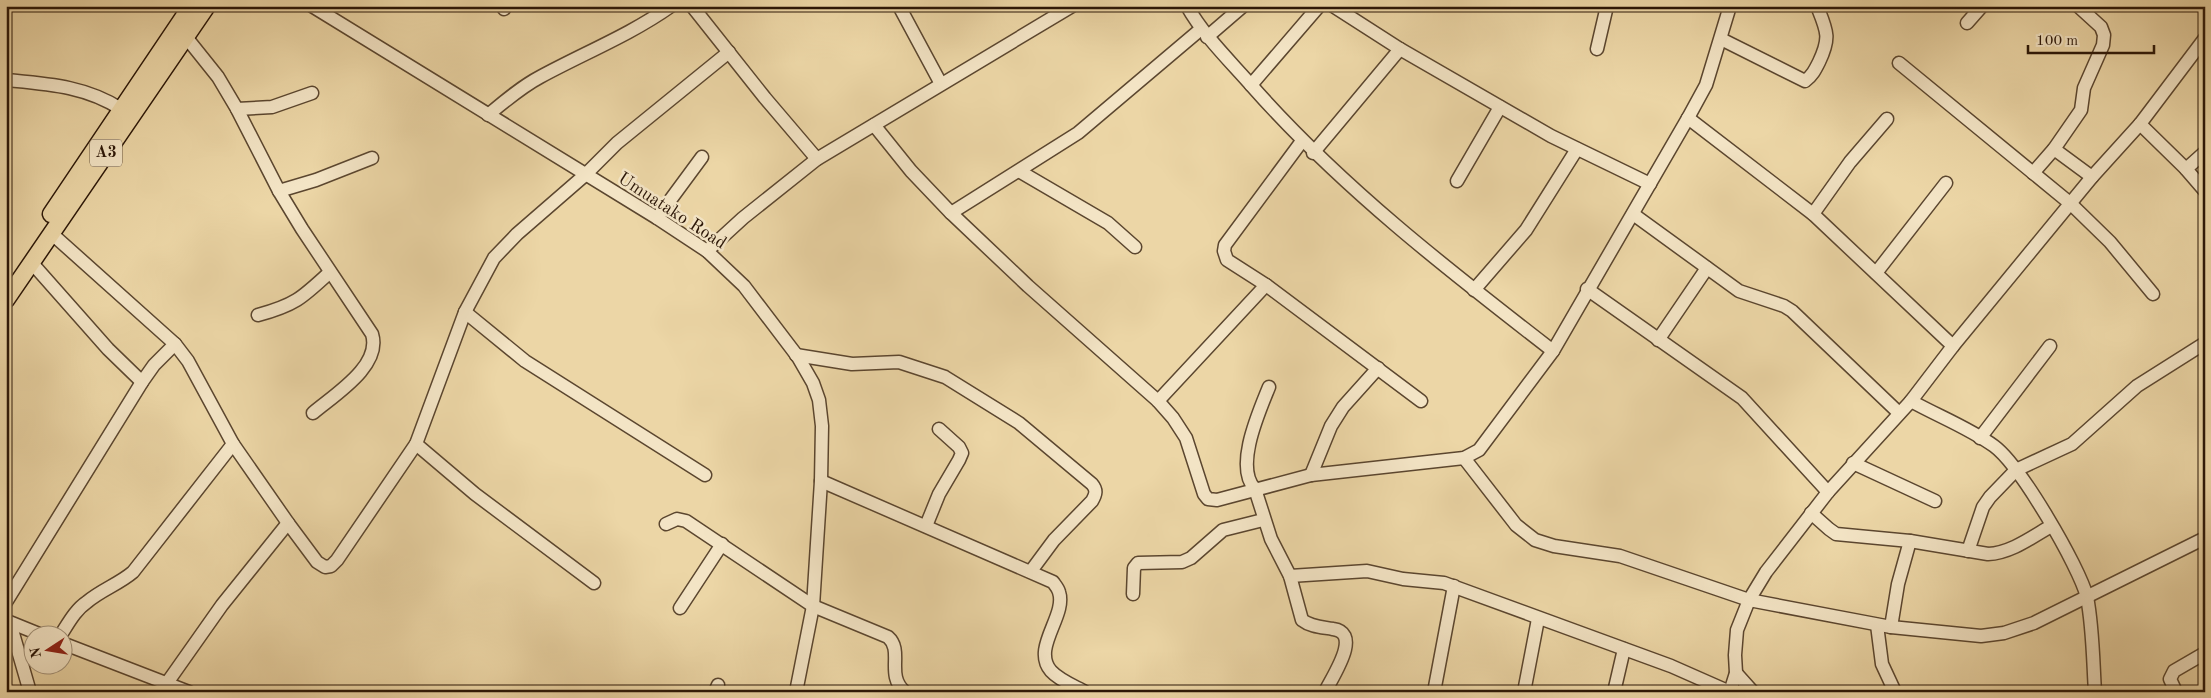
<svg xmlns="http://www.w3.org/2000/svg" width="2211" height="698" viewBox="0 0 2211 698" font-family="'Old Standard TT',serif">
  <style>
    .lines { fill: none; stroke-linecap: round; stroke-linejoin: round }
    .minor-casing { stroke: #5b462f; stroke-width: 15 }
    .major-casing { stroke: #2b1607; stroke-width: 19 }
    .minor { stroke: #f3e4c5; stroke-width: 12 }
    .major { stroke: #ecd6a6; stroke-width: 16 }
    .labels { text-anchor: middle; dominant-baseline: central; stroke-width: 5; stroke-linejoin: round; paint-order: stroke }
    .shield { fill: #f3e4c5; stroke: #675440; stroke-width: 1 }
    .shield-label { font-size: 16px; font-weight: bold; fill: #2b1607 }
    .street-label { font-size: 18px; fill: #2b1607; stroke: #f3e4c5 }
  </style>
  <rect width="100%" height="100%" fill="#ecd6a6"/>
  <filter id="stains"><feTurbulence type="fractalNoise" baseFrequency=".004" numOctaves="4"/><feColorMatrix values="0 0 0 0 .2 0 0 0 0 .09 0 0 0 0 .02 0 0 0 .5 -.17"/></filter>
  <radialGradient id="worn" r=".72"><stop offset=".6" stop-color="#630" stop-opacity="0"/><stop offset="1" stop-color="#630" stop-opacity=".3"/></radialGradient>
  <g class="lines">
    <g class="minor-casing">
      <g id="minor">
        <path d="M312 6 657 218 707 251 744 286 798 357 813 383 819 400 822 426 821 481 813 606 796 692"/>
        <path d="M692 6 765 98 817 159"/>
        <path d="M899 6 941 84"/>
        <path d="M1187 6C1204 36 1229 60 1251 85 1340 186 1447 269 1553 351"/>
        <path d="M1333 6 1400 49 1551 136 1650 184"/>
        <path d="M504 9 506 6"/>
        <path d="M1967 23 1982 6"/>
        <path d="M186 37 218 77 237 109 279 191 302 229 372 334C382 366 334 395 313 413"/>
        <path d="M1207 37 1243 6"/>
        <path d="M1721 39 1805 81C1812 76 1815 70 1819 62 1831 37 1827 31 1817 6"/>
        <path d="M1597 49 1607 6"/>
        <path d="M1899 63 2071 204 2110 242 2153 294"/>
        <path d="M6 80C48 84 85 86 121 109"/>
        <path d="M1251 85 1319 6"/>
        <path d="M237 109 272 107 312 93"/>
        <path d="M488 115C505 101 521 87 540 77 584 53 630 35 671 6"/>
        <path d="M1688 118 1813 214 1953 346"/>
        <path d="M2140 124 2186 169 2205 191"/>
        <path d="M874 125 911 171 951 213 1028 286 1158 401 1173 418 1186 438 1204 494 1208 499 1217 500 1311 475 1464 458 1479 450 1553 351 1688 118 1706 85 1730 6"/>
        <path d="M1302 141 1225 245 1224 251 1227 260 1266 285 1421 401"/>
        <path d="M2054 149 2092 177"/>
        <path d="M1313 153 1400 49"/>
        <path d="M2186 169 2205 152"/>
        <path d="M1019 171 1108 223 1135 247"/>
        <path d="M2033 173 2054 149 2081 110 2084 88 2103 45 2104 35 2101 27 2078 6"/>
        <path d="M1457 181 1500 107"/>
        <path d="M279 191 316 180 372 158"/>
        <path d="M951 213 1078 133 1201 29"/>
        <path d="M1633 214 1739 291 1784 306 1792 311 1899 413"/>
        <path d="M1813 214 1850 162 1887 119"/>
        <path d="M657 218 702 157"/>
        <path d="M51 233 175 344 188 361 233 444 288 523 317 562 325 567 331 566 337 560 416 444 465 312 494 258 517 234 585 175 617 143 729 52"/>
        <path d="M707 251 743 218 817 159 1072 6"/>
        <path d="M31 262 108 349 142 382"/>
        <path d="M1876 273 1946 183"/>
        <path d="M1587 289 1742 398 1828 492"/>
        <path d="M1474 290 1526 230 1577 149"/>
        <path d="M465 312 525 361 705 475"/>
        <path d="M258 315C295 305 302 298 330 272"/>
        <path d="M1658 340 1707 268"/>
        <path d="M796 355 852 364 899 362 945 377 1019 423 1092 484C1097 490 1096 494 1092 501L1054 540 1031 571"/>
        <path d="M1269 387C1259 412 1234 467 1255 489L1271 539 1290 576 1302 620C1311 627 1322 627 1333 629 1363 633 1332 677 1325 692"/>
        <path d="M1158 401 1266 285"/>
        <path d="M1911 401C1938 416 1969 428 1994 446 2020 465 2079 566 2087 597 2093 628 2093 661 2095 692"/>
        <path d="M1980 438 2050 346"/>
        <path d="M416 444 475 494 594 583"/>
        <path d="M1464 458 1516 525 1535 540 1554 546 1620 556 1749 600 1891 627 1981 636 2004 633 2034 623 2205 538"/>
        <path d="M1853 463 1935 501"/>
        <path d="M1311 475 1331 426 1343 407 1378 368"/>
        <path d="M821 481 1053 582C1055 585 1058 588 1059 592 1067 616 1031 648 1051 671 1059 680 1074 686 1085 692"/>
        <path d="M1811 513 1829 529 1836 534 1910 541 1988 554C2011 553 2032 537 2051 526"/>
        <path d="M666 524 677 519 686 521 813 606 888 637C904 651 885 675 905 692"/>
        <path d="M926 526 939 494 959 460 962 453 959 447 939 429"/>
        <path d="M1968 551 1983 507 1990 497 2016 470 2072 444 2137 386 2205 343"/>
        <path d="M1290 576 1367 571 1403 579 1444 583 1671 666 1730 692"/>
        <path d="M1133 594 1134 568 1138 563 1182 562 1191 558 1223 530 1263 520"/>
        <path d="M6 602 142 382 154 365 175 344"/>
        <path d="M680 608 722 544"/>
        <path d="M7 621 44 636"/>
        <path d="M10 623 30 692"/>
        <path d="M1877 625 1882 664 1895 692"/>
        <path d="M1891 627 1898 584 1910 541"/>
        <path d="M60 636C68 624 75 610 87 602 101 590 119 584 133 572L233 444"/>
        <path d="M62 643 189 692"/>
        <path d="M1736 673 1753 692"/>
        <path d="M167 683 222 605 288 523"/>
        <path d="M715 692 718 685"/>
        <path d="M1434 692 1454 586"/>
        <path d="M1524 692 1538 619"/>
        <path d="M1614 692 1624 649"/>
        <path d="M1730 692 1736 673 1735 655 1737 630 1749 600 1766 572 1828 492 1911 401 1953 346 2092 177 2140 124 2205 38"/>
        <path d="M2176 692 2170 679 2174 671 2205 653"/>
      </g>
    </g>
    <g class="major-casing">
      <g id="major">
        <path d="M51 214 191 6"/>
        <path d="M6 300 207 6"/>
      </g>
    </g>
    <use href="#minor" class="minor"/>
    <use href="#major" class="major"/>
  </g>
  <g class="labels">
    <rect class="shield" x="90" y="139.5" width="32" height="27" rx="4"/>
    <g class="shield-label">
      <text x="106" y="153">A3</text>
    </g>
    <g class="street-label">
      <text transform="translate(672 211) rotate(33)">Umuatako Road</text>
    </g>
  </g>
  <rect width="2211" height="698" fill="none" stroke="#ecd6a6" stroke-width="25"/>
  <rect x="8" y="8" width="2196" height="683" fill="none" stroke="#2b1607" stroke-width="2.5"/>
  <rect x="12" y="12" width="2186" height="673" fill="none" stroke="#2b1607"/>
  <g transform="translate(48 650) rotate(258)"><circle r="24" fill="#f3e4c5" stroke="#a39279"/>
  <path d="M0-4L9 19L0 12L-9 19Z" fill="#8f2418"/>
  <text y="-8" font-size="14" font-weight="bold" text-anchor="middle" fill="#2b1607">N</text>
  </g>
  <path d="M2028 45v8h126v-8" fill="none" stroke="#2b1607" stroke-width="2.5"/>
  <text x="2036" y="45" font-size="15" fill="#2b1607" stroke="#f3e4c5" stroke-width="4" paint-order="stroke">100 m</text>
  <rect width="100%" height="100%" filter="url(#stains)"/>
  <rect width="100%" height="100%" fill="url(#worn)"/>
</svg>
